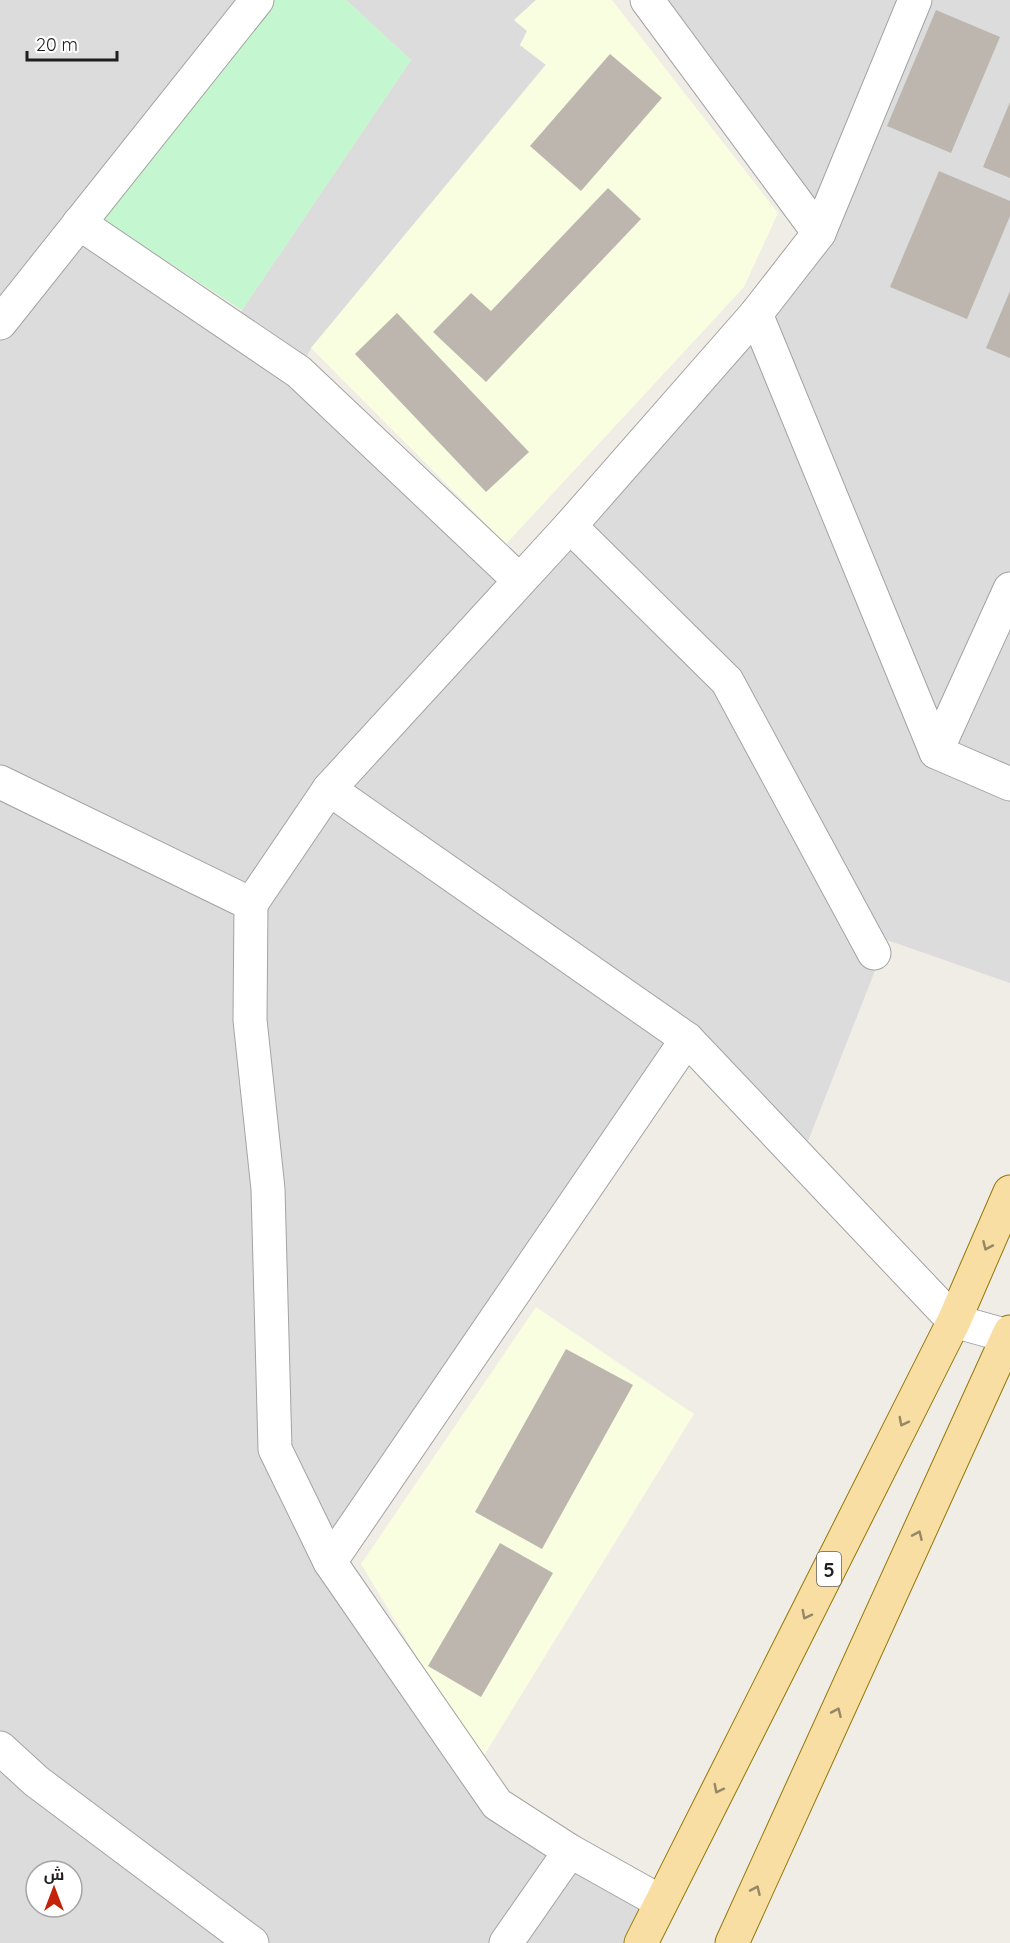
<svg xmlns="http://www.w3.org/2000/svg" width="1010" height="1943" viewBox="0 0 1010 1943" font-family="Quicksand,Cairo,sans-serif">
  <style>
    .residential { fill: #dddcdc; fill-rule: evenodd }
    .education { fill: #f9fee0 }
    .park { fill: #c4f7cf }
    .building { fill: #bcb6af }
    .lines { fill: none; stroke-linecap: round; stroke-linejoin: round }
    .minor-casing { stroke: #a3a3a3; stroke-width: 35 }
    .primary-casing { stroke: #937807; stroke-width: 35 }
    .minor { stroke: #fff; stroke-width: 33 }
    .primary { stroke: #f8dea2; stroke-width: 33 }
    .oneway { stroke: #968867 }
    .labels { text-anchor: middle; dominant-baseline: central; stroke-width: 5; stroke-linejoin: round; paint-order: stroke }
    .shield { fill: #fff; stroke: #626262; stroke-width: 1.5 }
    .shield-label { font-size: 20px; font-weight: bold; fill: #1f1f1f }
  </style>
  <rect width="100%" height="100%" fill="#efede5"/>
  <path class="residential" d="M0 0H256L79 223 232 327 242 310 411 60 346 0H536L514 20 527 31 520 45 546 64 311 348 299 372 519 580 819 233 647 0H1010V983L887 940 801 1159 688 1040 330 1562 497 1804 665 1923 656 1943H0ZM36 1871H72V1907H36Z"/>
  <g class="education">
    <path d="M536 0H612L778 213 744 287 506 544 311 348 546 65 520 45 527 31 514 20Z"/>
    <path d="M536 1307 694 1414 480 1762 361 1564Z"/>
  </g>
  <path class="park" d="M273 0H346L411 60 242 310 99 217Z"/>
  <g class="building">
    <path d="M936 10 1000 37 951 153 887 126Z"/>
    <path d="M610 54 662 98 581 191 530 146Z"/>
    <path d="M1010 102V178L983 167Z"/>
    <path d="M939 171 1010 201V216L967 319 890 287Z"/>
    <path d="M608 188 641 219 486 382 433 332 471 293 491 311Z"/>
    <path d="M1010 291V358L986 348Z"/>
    <path d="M397 313 529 452 486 492 355 354Z"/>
    <path d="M566 1349 633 1385 542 1549 475 1512Z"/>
    <path d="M500 1543 553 1573 481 1697 428 1666Z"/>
  </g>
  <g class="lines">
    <g class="minor-casing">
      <g id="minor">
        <path d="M647 0 819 233"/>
        <path d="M79 223 299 372 519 580"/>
        <path d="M756 314 936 752 1010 784"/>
        <path d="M0 323 257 0"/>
        <path d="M570 526 727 681 874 953"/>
        <path d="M936 752 1010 589"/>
        <path d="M0 782 251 904 250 1020 268 1189 275 1449 330 1562 497 1804 570 1851 661 1902"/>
        <path d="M329 789 570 526 756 314 819 233 915 0"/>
        <path d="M251 904 329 789 687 1039 954 1321 1008 1336"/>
        <path d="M330 1562 687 1039"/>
        <path d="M0 1748 36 1781 252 1943"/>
        <path d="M506 1943 570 1851"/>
      </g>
    </g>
    <g class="primary-casing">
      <g id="primary">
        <path d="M641 1943 954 1321 1010 1192"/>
        <path d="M732 1943 1010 1332"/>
      </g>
    </g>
    <use href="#minor" class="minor"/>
    <use href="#primary" class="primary"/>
  </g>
  <defs><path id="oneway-chevron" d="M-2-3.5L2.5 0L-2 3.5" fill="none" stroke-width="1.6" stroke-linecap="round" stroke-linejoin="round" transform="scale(1.5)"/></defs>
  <g class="oneway">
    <use href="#oneway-chevron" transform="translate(987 1246) rotate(114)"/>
    <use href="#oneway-chevron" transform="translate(903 1422) rotate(117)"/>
    <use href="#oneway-chevron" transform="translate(918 1535) rotate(-66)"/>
    <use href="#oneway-chevron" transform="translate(806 1615) rotate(117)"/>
    <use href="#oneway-chevron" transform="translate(837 1712) rotate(-66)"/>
    <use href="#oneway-chevron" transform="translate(718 1789) rotate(117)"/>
    <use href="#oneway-chevron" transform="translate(756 1890) rotate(-66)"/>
  </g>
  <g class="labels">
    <rect class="shield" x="817" y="1552" width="24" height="34" rx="4.5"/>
    <g class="shield-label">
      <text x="829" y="1569">5</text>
    </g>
  </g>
  <g transform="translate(54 1889)"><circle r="28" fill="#ffffff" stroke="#a5a5a5" stroke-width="1.5"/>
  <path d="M0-4.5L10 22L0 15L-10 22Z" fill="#c42309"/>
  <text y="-9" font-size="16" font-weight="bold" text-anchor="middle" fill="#1f1f1f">ش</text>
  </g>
  <path d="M27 51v9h90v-9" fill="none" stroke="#1f1f1f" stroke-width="3"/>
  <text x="36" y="51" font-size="18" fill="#1f1f1f" stroke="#ffffff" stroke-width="4.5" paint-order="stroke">20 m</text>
</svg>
